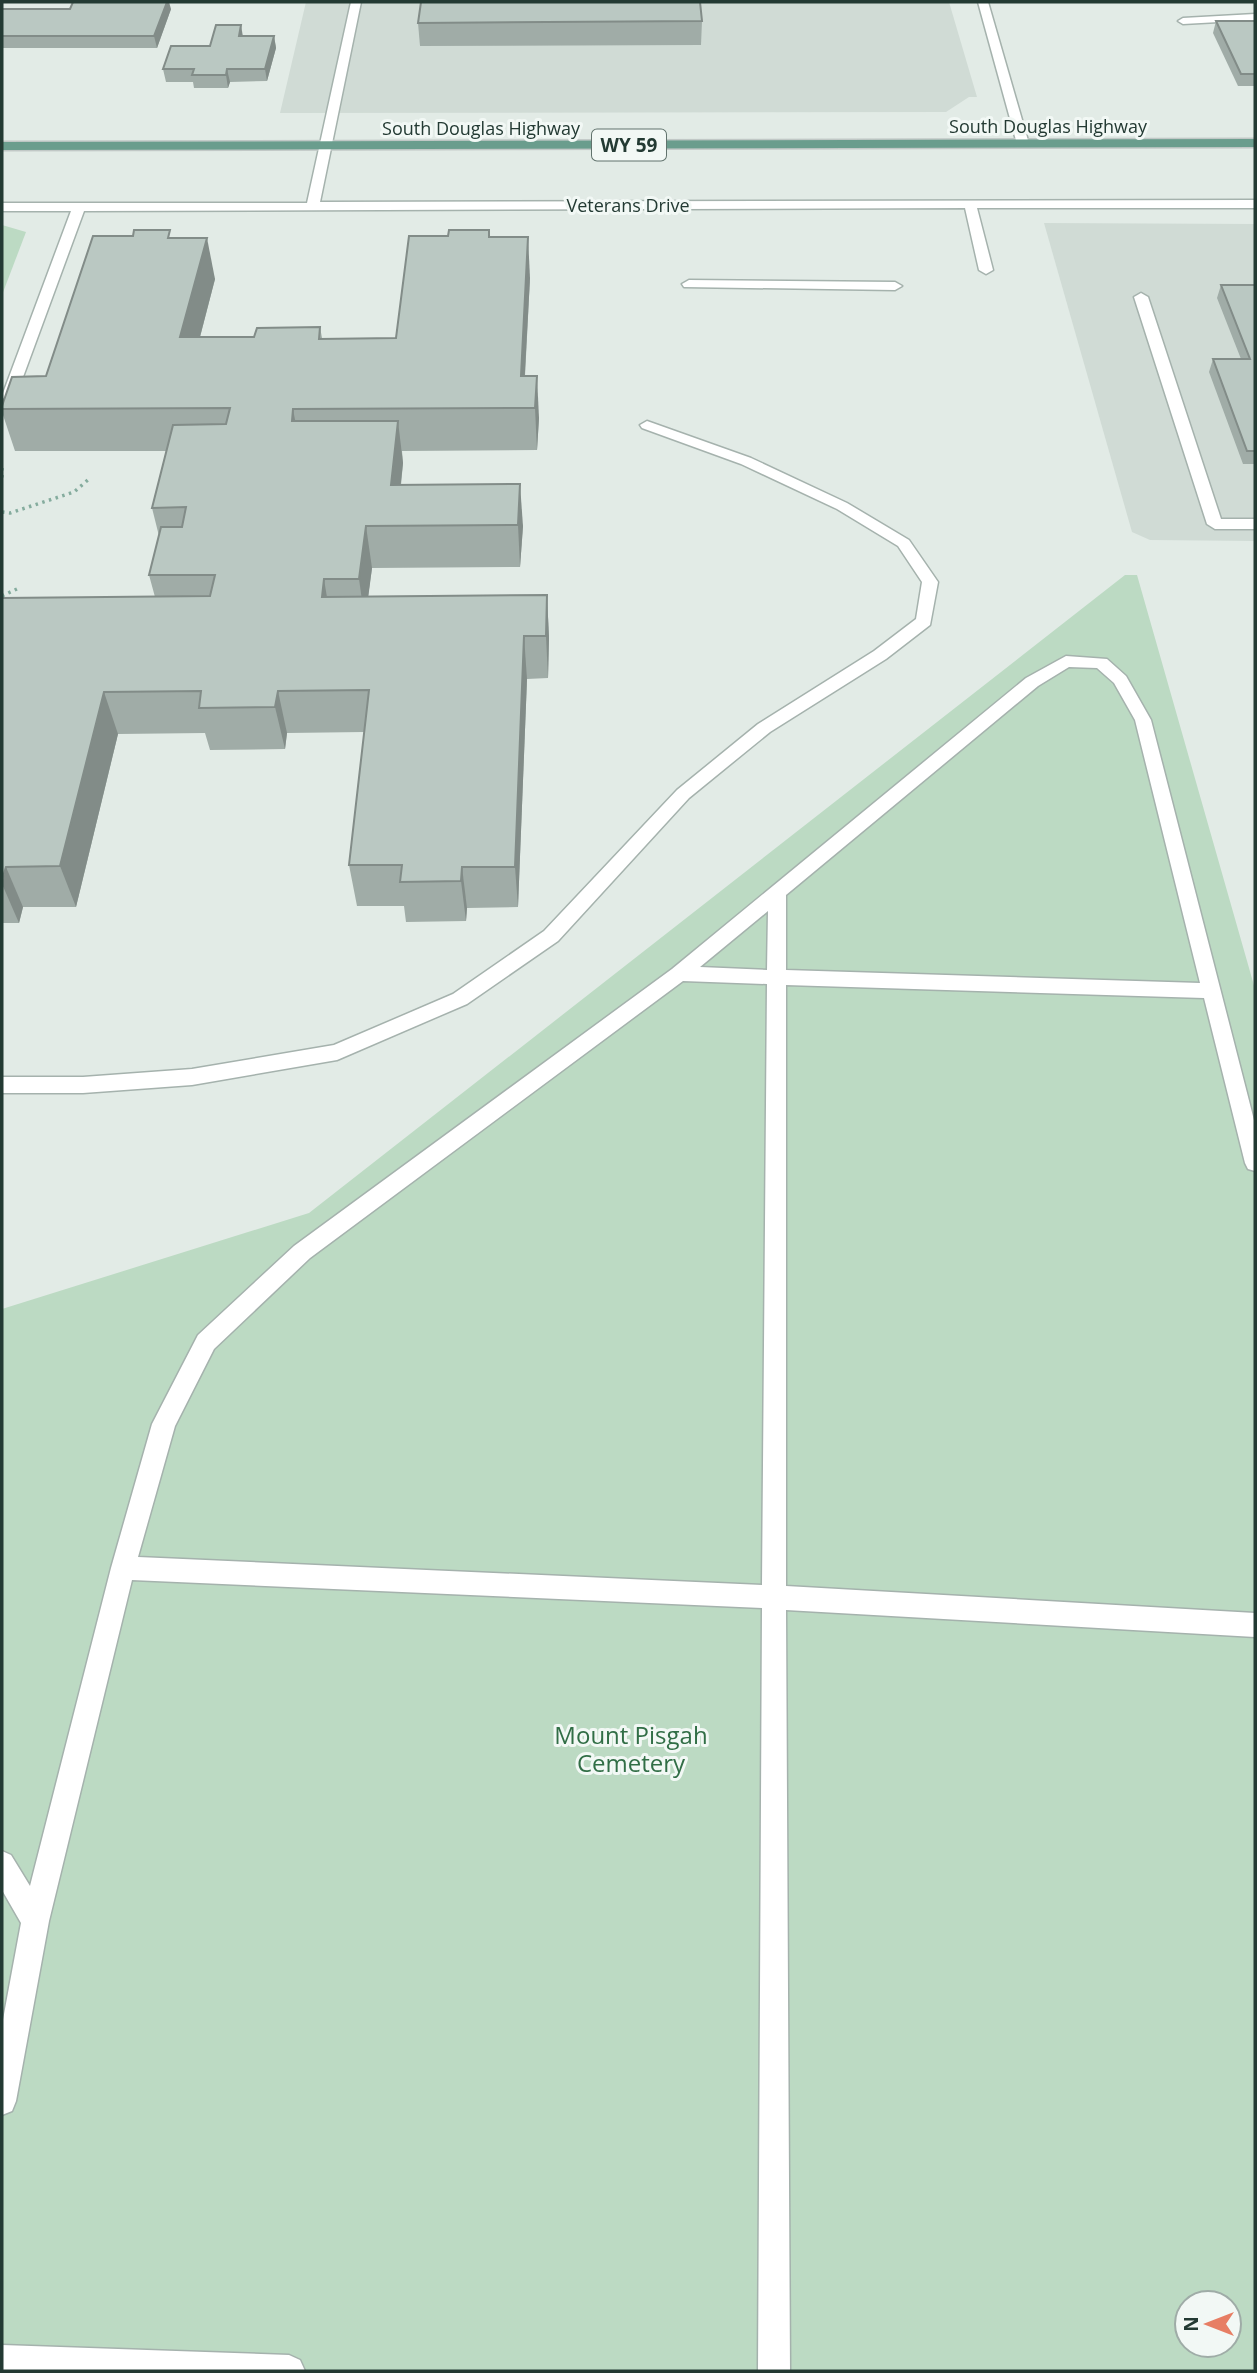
<svg xmlns="http://www.w3.org/2000/svg" width="1257" height="2373" viewBox="0 0 1257 2373" font-family="'Open Sans',sans-serif">
  <style>
    .built { fill: #d0dbd5 }
    .green { fill: #bcdac3; fill-rule: evenodd }
    .lines { fill: none; stroke-linecap: round; stroke-linejoin: round }
    .minor-casing { stroke: #a5b2ad; stroke-width: 3 }
    .major-casing { stroke: #c1c8c6; stroke-width: 3 }
    .path { stroke: #85ac9e; stroke-width: 3.5; stroke-dasharray: 2.5 4.5; stroke-linecap: butt }
    .minor { fill: #fff; fill-rule: evenodd }
    .major { fill: #6a9d8d; fill-rule: evenodd }
    .wall { fill: #a0aca7 }
    .shaded-wall { fill: #828c88 }
    .building { fill: #bac8c2; stroke: #828c88; stroke-width: 2 }
    .labels { text-anchor: middle; dominant-baseline: central; stroke-width: 6; stroke-linejoin: round; paint-order: stroke }
    .far-street-label { font-size: 18px; fill: #233a33; stroke: #f2f8f5 }
    .shield { fill: #f2f8f5; stroke: #61736d; stroke-width: 2 }
    .shield-label { font-size: 19px; font-weight: bold; fill: #233a33 }
    .near-park-label { font-size: 24px; fill: #316e46; stroke: #f2f8f5 }
  </style>
  <rect width="100%" height="100%" fill="#e2ebe6"/>
  <g class="built">
    <path d="M306 2H949L977 97H969L946 112 280 113Z"/>
    <path d="M1044 223 1255 224V541L1150 540 1132 532Z"/>
  </g>
  <g class="green">
    <path d="M2 225 26 232 2 295Z"/>
    <path d="M1125 575H1137L1255 989V2371H2V1309L309 1213ZM1187 2303H1229V2345H1187Z"/>
  </g>
  <g class="lines">
    <g class="minor-casing">
      <g id="minor">
        <path d="M351 2H361L320 202 1255 200V208H977L993 270 986 274 979 270 965 208 84 211 16 396 9 400 4 399 2 396 71 211H2V203H307Z"/>
        <path d="M978 2H988L1029 144 1027 147 1017 144Z"/>
        <path d="M1255 14V20L1183 24 1178 21 1183 18Z"/>
        <path d="M689 280 895 282 902 286 895 290 684 287 682 284Z"/>
        <path d="M1141 293 1148 297 1221 519H1255V529H1215L1207 524 1134 297Z"/>
        <path d="M647 421 751 458 847 503 909 540 938 582 930 625 886 659 770 732 689 798 558 941 467 1004 337 1060 192 1085 83 1093H2V1077H83L192 1069 334 1045 453 994 544 931 677 790 758 724 874 651 916 619 922 582 898 546 837 509 741 464 642 428 640 425Z"/>
        <path d="M1066 656 1107 659 1126 676 1151 720 1255 1124V1171L1248 1169 1245 1163 1204 998 786 985V1586L1255 1613V1637L786 1610 790 2371H758L762 1608 132 1580 49 1921 16 2101 12 2111 2 2115V2025L21 1923 2 1890V1851L11 1855 30 1886 111 1568 152 1424 198 1335 294 1246 672 969 1026 678ZM1069 667 1097 668 1114 683 1135 720 1200 983 786 970V895L1038 686ZM768 911 767 970 700 967ZM683 981 767 984 762 1585 138 1557 175 1426 214 1349 310 1258Z"/>
        <path d="M2 2345 289 2355 300 2360 305 2371H2Z"/>
      </g>
    </g>
    <g class="major-casing">
      <path id="major" d="M1255 139V147L2 150V142Z"/>
    </g>
    <g class="path">
      <path d="M2 468V479"/>
      <path d="M2 512 10 513 74 492 89 479"/>
      <path d="M2 596 19 588"/>
    </g>
    <use href="#minor" class="minor"/>
    <use href="#major" class="major"/>
  </g>
  <g class="wall">
    <path d="M253 2H287L286 3H253Z"/>
    <path d="M2 9H171L157 48H2Z"/>
    <path d="M702 21 701 45 420 46 418 23Z"/>
    <path d="M1216 21H1255V86H1238L1213 33Z"/>
    <path d="M243 36H274L276 48 267 81 230 82 228 88H194L193 82H166L163 69 210 46Z"/>
    <path d="M490 237 530 278 525 376 539 418 537 450 402 451 403 463 401 485 523 526 520 567 372 568 368 596 547 595 549 638 548 678 527 679 518 907 467 908 466 921 406 922 404 906H357L349 865 364 732 287 733 285 749 210 750 205 733 118 734 76 907H23L19 923H2V598L155 597 149 575 159 536 152 508 166 451H15L2 412V406L46 376 172 238 215 279 200 337H254L320 327 322 338H396Z"/>
    <path d="M1221 285H1255V464H1243L1209 372 1213 359H1241L1217 298Z"/>
  </g>
  <g class="shaded-wall">
    <path d="M167 2H169L171 9 157 48 154 36Z"/>
    <path d="M241 25 243 37 239 36Z"/>
    <path d="M274 36 276 48 267 81 265 69Z"/>
    <path d="M227 69 230 82 228 88 226 75Z"/>
    <path d="M528 237 530 278 523 408 521 376Z"/>
    <path d="M207 238 215 279 189 379 180 337Z"/>
    <path d="M537 376 539 418 537 450 535 408Z"/>
    <path d="M293 409 301 451 292 421Z"/>
    <path d="M398 421 403 463 396 527 391 485Z"/>
    <path d="M520 484 523 526 520 567 518 525Z"/>
    <path d="M366 526 372 568 365 622 359 579Z"/>
    <path d="M324 579 331 622 322 597Z"/>
    <path d="M547 595 549 638 548 678 546 636Z"/>
    <path d="M524 636 527 679 518 907 515 867Z"/>
    <path d="M278 691 287 733 285 749 275 707Z"/>
    <path d="M104 692 118 734 76 907 60 866Z"/>
    <path d="M6 867 23 907 19 923 2 884Z"/>
    <path d="M462 867 467 908 466 921 461 881Z"/>
  </g>
  <g class="building">
    <path d="M73 2H167L154 36H2V9H70Z"/>
    <path d="M421 2H700L702 21 418 23Z"/>
    <path d="M1216 21H1255V74H1241Z"/>
    <path d="M216 25H241L239 36H274L265 69H227L226 75H192L194 69H163L171 46H210Z"/>
    <path d="M134 230H170L168 238H207L180 337H254L257 328 320 327 319 339 396 338 409 236H448L449 230H489V237H528L521 376H537L535 408 293 409 292 421H398L391 485 520 484 518 525 366 526 359 579H324L322 597 547 595 546 636H524L515 867H462L461 881 400 882 402 865H349L369 690 278 691 275 707 199 708 201 691 104 692 60 866 6 867 2 880V598L210 596 215 575H149L161 527H182L186 507 152 508 173 425 226 424 230 408 2 409V406L12 377 46 376 93 236H133Z"/>
    <path d="M1221 285H1255V451H1247L1213 359H1250Z"/>
  </g>
  <g class="labels">
    <g class="far-street-label">
      <text x="1048" y="126">South Douglas Highway</text>
      <text x="481" y="128">South Douglas Highway</text>
      <text x="628" y="205">Veterans Drive</text>
    </g>
    <rect class="shield" x="592" y="129.5" width="74" height="31" rx="5"/>
    <g class="shield-label">
      <text x="629" y="145">WY 59</text>
    </g>
    <g class="near-park-label">
      <text x="631" y="1734">Mount Pisgah<tspan x="631" dy="28">Cemetery</tspan></text>
    </g>
  </g>
  <rect width="1257" height="2373" fill="none" stroke="#233a33" stroke-width="7"/>
  <g transform="translate(1208 2324) rotate(270)"><circle r="33" fill="#f2f8f5" stroke="#9faca7" stroke-width="2"/>
  <path d="M0-5L12 26L0 18L-12 26Z" fill="#e77e64"/>
  <text y="-10" font-size="19" font-weight="bold" text-anchor="middle" fill="#233a33">N</text>
  </g>
</svg>
